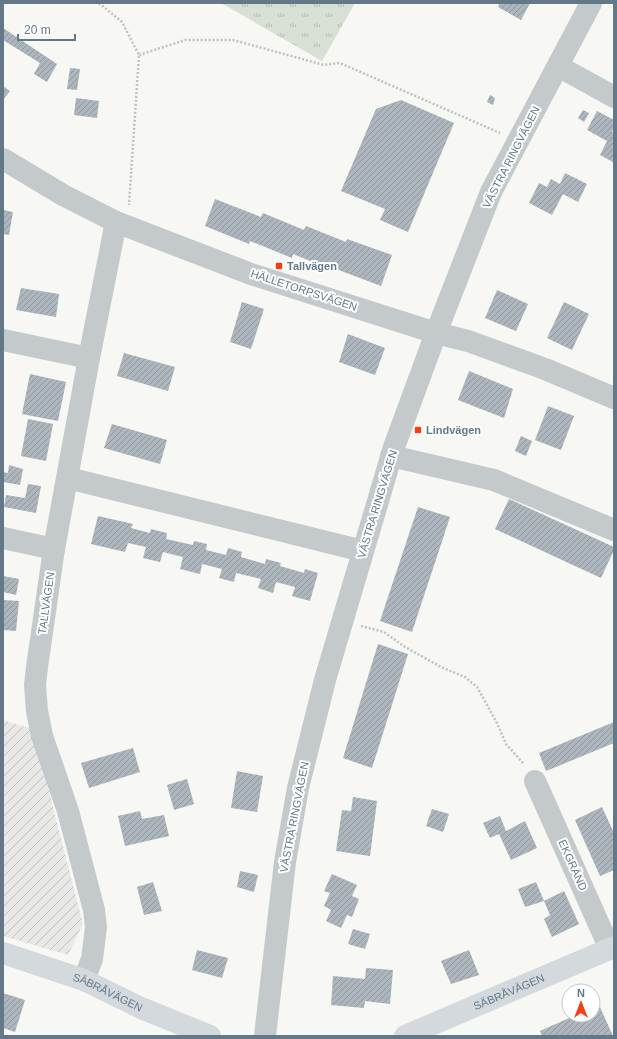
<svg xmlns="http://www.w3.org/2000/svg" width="617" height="1039" viewBox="0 0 617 1039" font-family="Arial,sans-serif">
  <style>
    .industrial { fill: url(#industrial-furrows) }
    .grass { fill: url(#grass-tufts) }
    .building { fill: url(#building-hatch) }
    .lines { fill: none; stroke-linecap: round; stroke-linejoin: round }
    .path { stroke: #bfc2c4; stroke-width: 2.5; stroke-dasharray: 2 2; stroke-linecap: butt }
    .minor { stroke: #c4c9cc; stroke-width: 22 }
    .major { stroke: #d4d9de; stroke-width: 22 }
    .poi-dot { fill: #f43e16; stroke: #fff; stroke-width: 1.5 }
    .labels { text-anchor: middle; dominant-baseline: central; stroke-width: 4; stroke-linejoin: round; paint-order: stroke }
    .street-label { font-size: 11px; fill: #637988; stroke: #fff }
    .poi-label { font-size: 11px; font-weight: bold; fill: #637988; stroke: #fff; text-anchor: start }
  </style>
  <defs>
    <pattern id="industrial-furrows" width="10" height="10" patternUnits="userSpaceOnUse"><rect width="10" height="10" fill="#e8e9e7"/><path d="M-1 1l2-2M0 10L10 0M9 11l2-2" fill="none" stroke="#c0c2c1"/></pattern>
    <pattern id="grass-tufts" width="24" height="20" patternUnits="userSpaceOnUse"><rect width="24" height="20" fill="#d8dfd4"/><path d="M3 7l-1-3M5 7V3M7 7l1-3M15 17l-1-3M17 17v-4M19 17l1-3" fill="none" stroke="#b3bab2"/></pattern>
    <pattern id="building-hatch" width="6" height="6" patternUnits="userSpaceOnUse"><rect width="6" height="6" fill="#acb6bc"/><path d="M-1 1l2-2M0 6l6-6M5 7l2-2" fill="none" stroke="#90999f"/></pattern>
  </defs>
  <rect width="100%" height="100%" fill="#f7f7f3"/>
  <path class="industrial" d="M3 720 33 729 83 924 68 955 3 936Z"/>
  <path class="grass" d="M221 3H355L322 61Z"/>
  <g class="building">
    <path d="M500 3H530L521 20 498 7Z"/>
    <path d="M3 28 57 64 47 82 34 74 40 63 3 40Z"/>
    <path d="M70 68 80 69 77 90 67 89Z"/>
    <path d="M3 86 10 91 3 100Z"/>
    <path d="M490 95 495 98 493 105 487 102Z"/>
    <path d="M76 98 99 101 97 118 74 115Z"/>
    <path d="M401 100 454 123 408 232 380 220 385 209 341 191 376 109Z"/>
    <path d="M583 110 589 113 584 122 578 118Z"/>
    <path d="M597 111 614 120V127L612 132 614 133 613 162 600 155 607 141 587 130Z"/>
    <path d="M565 173 587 184 578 202 563 194 552 215 529 203 539 183 547 187 551 179 560 184Z"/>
    <path d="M215 199 261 217 263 213 304 230 306 226 346 242 347 239 392 255 381 286 336 269 335 271 293 254 292 258 250 241 249 244 205 226Z"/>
    <path d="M3 210 13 212 9 235 3 234Z"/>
    <path d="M21 288 59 294 56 317 16 310Z"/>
    <path d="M497 290 528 304 516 331 485 318Z"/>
    <path d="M242 302 264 309 251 349 230 342Z"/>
    <path d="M564 302 589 314 572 350 547 338Z"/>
    <path d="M348 334 385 348 375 375 339 362Z"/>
    <path d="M124 353 175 367 168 391 117 376Z"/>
    <path d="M469 371 513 389 504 418 458 400Z"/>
    <path d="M30 374 66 382 58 421 22 414Z"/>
    <path d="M548 406 574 416 561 450 535 440Z"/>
    <path d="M28 419 53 424 46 461 21 456Z"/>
    <path d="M112 424 167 440 160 464 104 448Z"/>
    <path d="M521 436 532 441 526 456 515 451Z"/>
    <path d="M9 465 23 469 20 485 3 482V472L8 473Z"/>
    <path d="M28 484 41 486 36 513 4 507 6 495 25 498Z"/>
    <path d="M509 499 614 547V550L601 578 495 529Z"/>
    <path d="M418 507 450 517 412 632 380 621Z"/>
    <path d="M98 516 133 524 131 528 150 533 151 529 167 533 166 539 193 545 194 541 207 544 206 550 226 555 228 548 242 552 241 557 265 564 266 559 281 563 280 566 304 573 305 569 318 573 310 601 292 596 295 587 276 582 273 593 258 588 261 579 236 573 234 582 219 578 222 569 202 564 200 574 180 569 183 557 163 552 160 562 143 558 146 547 128 543 125 552 91 544Z"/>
    <path d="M3 576 19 579 16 595 3 592Z"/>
    <path d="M3 600 19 601 16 631 3 630Z"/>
    <path d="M378 644 408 654 372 768 343 758Z"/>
    <path d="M614 722V743L546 771 539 753Z"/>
    <path d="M133 748 140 772 89 788 81 763Z"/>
    <path d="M237 771 263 776 257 812 231 808Z"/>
    <path d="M187 779 194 804 174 810 167 785Z"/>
    <path d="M353 797 377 801 370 856 336 851 342 810 351 811Z"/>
    <path d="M602 807 614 833V870L600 876 575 820Z"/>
    <path d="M432 809 449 814 443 832 426 826Z"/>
    <path d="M140 811 142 819 164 815 169 836 125 846 118 816Z"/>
    <path d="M500 816 506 831 525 821 537 848 511 860 499 834 490 838 483 823Z"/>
    <path d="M240 871 258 875 254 892 237 887Z"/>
    <path d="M332 874 357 885 352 896 359 899 352 917 347 915 341 928 326 921 331 910 324 906 330 893 324 891Z"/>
    <path d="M153 882 162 911 144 915 137 887Z"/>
    <path d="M536 882 544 901 564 891 579 924 552 937 544 919 550 915 544 901 525 907 518 889Z"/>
    <path d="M353 929 370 934 365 949 348 944Z"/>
    <path d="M197 950 228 958 222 978 192 970Z"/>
    <path d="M469 950 479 975 451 984 441 961Z"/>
    <path d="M366 968 393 970 390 1004 365 1001 364 1008 331 1005 333 976 365 979Z"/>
    <path d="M3 993 25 1000 15 1032 3 1028Z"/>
    <path d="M599 1005 613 1036H542L540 1031 576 1015H593V1007Z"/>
  </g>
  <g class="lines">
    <g class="path">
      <path d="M99 3 122 22 139 55 129 205"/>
      <path d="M139 55 185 40H233L324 65 340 63 500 133"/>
      <path d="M361 626 384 632 405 647 441 667 465 677 477 687 496 721 506 744 524 764"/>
    </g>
    <g class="minor">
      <path d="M558 66 614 97"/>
      <path d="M3 159 63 195 116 222 251 274 436 333 468 341 545 369 614 398"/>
      <path d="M3 340 89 358"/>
      <path d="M391 456 494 480 614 530"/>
      <path d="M68 478 363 551"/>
      <path d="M3 538 54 549"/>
      <path d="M535 781 610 949"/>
      <path d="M84 980 92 959 96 927 94 910 68 811 42 736 37 711 35 685 37 667 54 549 89 358 116 222"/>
      <path d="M265 1036 285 862 298 788 325 680 394 447 436 333 491 192 591 3"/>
    </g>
    <g class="major">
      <path id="s1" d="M3 953 84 980 141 1008 210 1036"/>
      <path id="s2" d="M405 1036 614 947"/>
    </g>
  </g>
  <g class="poi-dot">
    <rect x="275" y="262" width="8" height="8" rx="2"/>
    <rect x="414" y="426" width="8" height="8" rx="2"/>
  </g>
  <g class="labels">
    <g class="street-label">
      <text transform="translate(511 157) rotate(-63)">VÄSTRA RINGVÄGEN</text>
      <text transform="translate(304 290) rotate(18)">HÄLLETORPSVÄGEN</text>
      <text transform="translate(377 504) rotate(-73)">VÄSTRA RINGVÄGEN</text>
      <text transform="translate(46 603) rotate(-82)">TALLVÄGEN</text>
      <text transform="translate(294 817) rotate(-79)">VÄSTRA RINGVÄGEN</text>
      <text transform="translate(573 865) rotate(66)">EKGRÄND</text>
      <text stroke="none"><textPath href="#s1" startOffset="112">SÄBRÅVÄGEN</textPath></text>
      <text stroke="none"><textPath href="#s2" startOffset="113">SÄBRÅVÄGEN</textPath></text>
    </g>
    <g class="poi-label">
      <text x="287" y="266">Tallvägen</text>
      <text x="426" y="430">Lindvägen</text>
    </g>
  </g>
  <rect width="617" height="1039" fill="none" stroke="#637988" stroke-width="8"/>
  <g transform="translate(581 1003)"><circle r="19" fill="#ffffff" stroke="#c1c9cf"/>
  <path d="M0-3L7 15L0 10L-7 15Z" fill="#f43e16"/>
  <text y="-6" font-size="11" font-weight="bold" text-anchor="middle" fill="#637988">N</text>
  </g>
  <path d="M18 34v6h57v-6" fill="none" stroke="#637988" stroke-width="2"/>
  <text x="24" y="34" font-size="12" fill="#637988" stroke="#ffffff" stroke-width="3" paint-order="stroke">20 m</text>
</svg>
